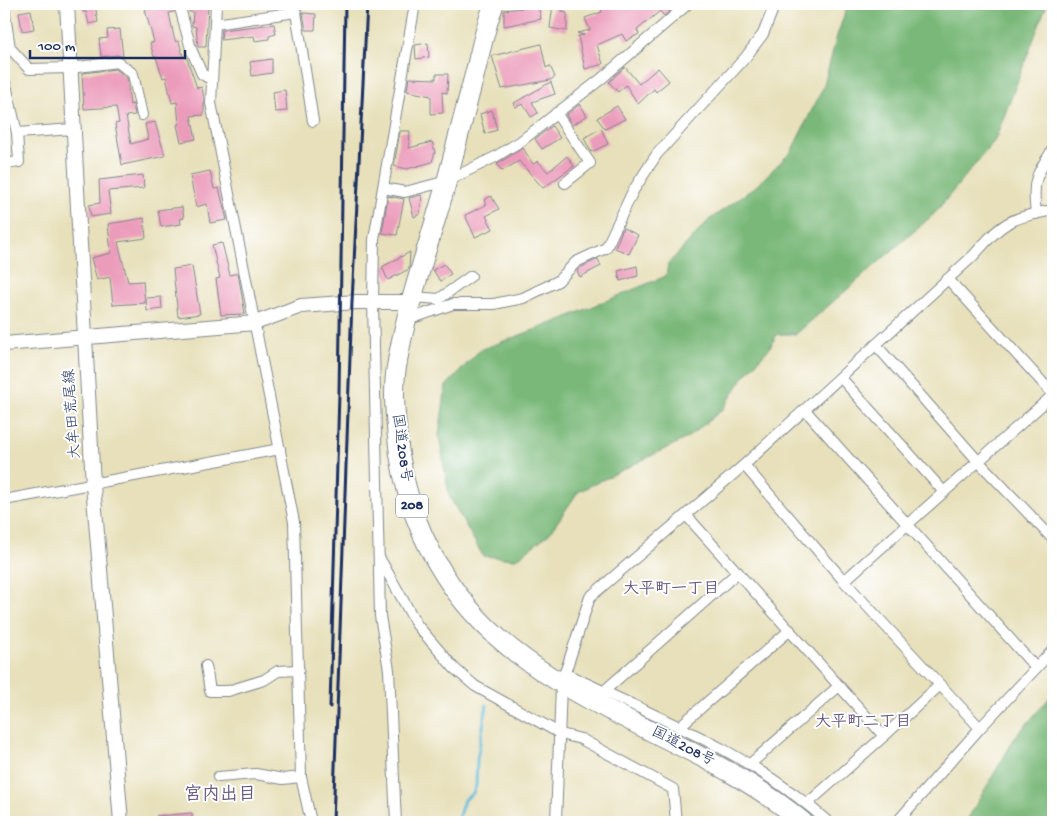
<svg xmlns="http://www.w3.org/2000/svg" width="1057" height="826" viewBox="0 0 1057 826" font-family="'Gochi Hand','Klee One',sans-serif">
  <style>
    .forest { fill: #79b878; stroke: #4a746b }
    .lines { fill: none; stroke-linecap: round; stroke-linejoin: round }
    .stream { stroke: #5ab8d8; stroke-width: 3 }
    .building { fill: #ec9cbb }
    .street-casing { stroke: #81888c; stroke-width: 12 }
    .secondary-casing { stroke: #81888c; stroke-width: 16 }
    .highway-casing { stroke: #81888c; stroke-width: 21 }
    .street { stroke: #fff; stroke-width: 10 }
    .secondary { stroke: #fff; stroke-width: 14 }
    .highway { stroke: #fff; stroke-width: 19 }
    .rail { stroke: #1b2f5e; stroke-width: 3 }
    .labels { text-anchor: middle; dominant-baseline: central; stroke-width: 4; stroke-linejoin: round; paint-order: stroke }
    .shield { fill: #fff; stroke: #5f6d8e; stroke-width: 1 }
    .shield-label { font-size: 14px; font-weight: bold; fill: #1b2f5e }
    .street-label { font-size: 15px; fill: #1b2f5e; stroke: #fff }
    .neighbourhood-label { font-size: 16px; font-weight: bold; fill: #64557f; stroke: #fff }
    .quarter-label { font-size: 18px; font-weight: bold; fill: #64557f; stroke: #fff }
  </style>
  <rect width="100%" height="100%" fill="#fff"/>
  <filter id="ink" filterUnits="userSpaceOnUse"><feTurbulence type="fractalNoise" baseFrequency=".02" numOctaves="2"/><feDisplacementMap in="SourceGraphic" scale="10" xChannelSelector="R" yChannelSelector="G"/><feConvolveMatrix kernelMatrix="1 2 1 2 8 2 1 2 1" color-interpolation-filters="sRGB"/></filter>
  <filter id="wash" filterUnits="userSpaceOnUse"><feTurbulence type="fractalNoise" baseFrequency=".0096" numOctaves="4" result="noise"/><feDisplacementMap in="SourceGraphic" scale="20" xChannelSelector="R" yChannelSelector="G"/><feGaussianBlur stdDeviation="1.12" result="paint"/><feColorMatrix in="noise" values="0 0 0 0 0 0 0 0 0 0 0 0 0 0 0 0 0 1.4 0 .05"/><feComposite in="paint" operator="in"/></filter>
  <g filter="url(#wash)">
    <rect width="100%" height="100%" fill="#e7e0ba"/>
    <g class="forest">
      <path d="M848 4H1047L995 140 934 214 796 334H777L770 347 742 379 723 409 687 438 578 492 549 534 516 559 483 556 449 496 439 435 446 386 480 350 553 323 666 276 668 264 709 220 755 187 791 152 823 88 837 36Z"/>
      <path d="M1053 694V822H966L1016 736Z"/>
    </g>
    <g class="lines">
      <path class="stream" d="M457 822 464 800 473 793 476 786 477 759 487 705"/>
    </g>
    <g id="blocks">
      <g class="building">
        <path d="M82 4H95L98 22 89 24 86 12H83Z"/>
        <path d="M189 4H208L206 47H198L196 27 192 26 193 12H189Z"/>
        <path d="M527 4 531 7 538 5 541 19 504 26V10L522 8V5Z"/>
        <path d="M553 4H563L562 12 567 13V31L550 28Z"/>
        <path d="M612 4H678L664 16 660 11 637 30 639 34 626 41 622 34 597 45 603 64 585 69 578 36 584 35 577 33 590 30 585 18 602 12 601 9Z"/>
        <path d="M172 5 174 12 169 13 174 37 176 42 179 41 183 57 186 56 197 88 202 87 204 98V115L191 116 196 139 181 142 177 125 179 124 177 102 172 103 166 77 163 78 156 57H154L150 43 154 42 145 10Z"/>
        <path d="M31 10 34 29 22 31 19 12Z"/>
        <path d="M303 13 316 14 315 30H306Z"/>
        <path d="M274 24 276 34 269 36V39L255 41 254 36 221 40 222 30Z"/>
        <path d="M120 29 123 57 117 55 101 57 99 39 108 38 107 30Z"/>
        <path d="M428 43 429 57 416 59 415 45Z"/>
        <path d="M541 44 546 68 550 66 555 77 550 80 502 89 492 56Z"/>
        <path d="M272 59V73L252 76 250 62Z"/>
        <path d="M625 67 639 84 658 68 669 81 656 92 654 89 638 104 626 85 618 92 609 82Z"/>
        <path d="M116 69 127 78 130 105 133 104 135 115 126 116 131 144 148 139 145 124 155 122 165 156 122 165 115 124 119 123 116 107 84 109 82 73Z"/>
        <path d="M436 74H448L447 93 442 92 443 113 431 114V96L407 91 409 78 436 79Z"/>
        <path d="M551 82 555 94 532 102 538 113 531 117 523 104 515 107 514 103Z"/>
        <path d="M285 90 287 111 275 112 273 92Z"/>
        <path d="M580 104 587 116 572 125 566 115Z"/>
        <path d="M617 106 625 119 605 129 597 118Z"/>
        <path d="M492 110 497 130 485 134 480 114Z"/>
        <path d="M552 126 560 138 542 149 535 139Z"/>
        <path d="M601 128 608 144 591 152 584 138Z"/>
        <path d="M400 131H410L409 148 432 142 435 152 432 162 407 169 394 166Z"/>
        <path d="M523 148 533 164 538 161 548 172 567 156 574 166 543 188 519 161 502 171 497 164Z"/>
        <path d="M210 171 214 189 219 188 227 220 210 223 207 204 196 207 190 175Z"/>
        <path d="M143 175 144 188 108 191 111 214 91 217 89 205 100 203 99 180Z"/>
        <path d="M422 195 420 214 414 217 409 198Z"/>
        <path d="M388 196 404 199 397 235 382 233Z"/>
        <path d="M491 196 499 209 486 216 493 229 475 237 465 215 486 205 484 200Z"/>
        <path d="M182 207 184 218 180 219 181 224 161 227 158 210Z"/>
        <path d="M144 218 146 238 118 242 128 282 143 281 145 303 113 305 110 277 97 280 91 258 111 253 108 224Z"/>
        <path d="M623 228 638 235 629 254 615 248Z"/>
        <path d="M222 243 230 275 238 273 245 314 221 315 216 279 220 278 212 245Z"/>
        <path d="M410 252 409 269 388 280 382 267Z"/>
        <path d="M598 259 601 266 580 277 577 271 580 268Z"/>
        <path d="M444 264 451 274 440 281 433 270Z"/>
        <path d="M192 266 200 314 178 317 173 269Z"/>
        <path d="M637 266 638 276 620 281 618 271Z"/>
        <path d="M161 297 162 309 147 311 146 298Z"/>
        <path d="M192 813V822H156V816Z"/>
      </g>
    </g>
  </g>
  <g filter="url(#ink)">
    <use href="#blocks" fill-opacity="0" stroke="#81888c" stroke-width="1"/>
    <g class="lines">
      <g class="street-casing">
        <g id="street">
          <path d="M179 4 191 49 202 74 212 80"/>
          <path d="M216 4 211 103 294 522 301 777 311 822"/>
          <path d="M4 8 10 48 29 69 70 68 118 62 133 74 142 115"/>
          <path d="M215 24 296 12 313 121"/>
          <path d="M4 85H6L17 133 19 162 4 164"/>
          <path d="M556 113 590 163 565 183"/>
          <path d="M17 133 73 129"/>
          <path d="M383 188 405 192 447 181 495 157 521 141 601 79 688 4"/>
          <path d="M1036 214C1032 181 1035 177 1053 149"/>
          <path d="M948 279 1053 394"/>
          <path d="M413 297 439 299 471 276"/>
          <path d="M407 320 453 304H494L523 298 558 281 576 262 606 248 633 191 657 154 745 58 763 34 775 4"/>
          <path d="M876 345 978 461 1053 539"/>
          <path d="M841 378 944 492"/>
          <path d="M805 410 1036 668"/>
          <path d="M744 465 844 581 980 728"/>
          <path d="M4 500 280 449"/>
          <path d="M686 515 884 736 807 804"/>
          <path d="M380 559 417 625 454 668 475 686 561 734 581 739 673 789 676 822"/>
          <path d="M844 581 1053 395"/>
          <path d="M206 666 210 691H228L264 680 278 671 299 670"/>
          <path d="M564 673C655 716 753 754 828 822"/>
          <path d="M603 692 738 572"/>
          <path d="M679 727 790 630"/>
          <path d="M884 736 940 685"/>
          <path d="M749 765 839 686"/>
          <path d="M218 777 256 774 283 779 301 777"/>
          <path d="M396 822 389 670 380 616 373 302 374 239 415 4"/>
          <path d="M556 822 561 685 590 597 744 465 973 256C1004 221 1008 219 1053 210"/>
          <path d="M897 822 980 728 1053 650"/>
        </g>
      </g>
      <g class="secondary-casing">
        <g id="secondary">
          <path d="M67 4 93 485 121 822"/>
          <path d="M4 344 255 323 301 306 357 302H411"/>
        </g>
      </g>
      <g class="highway-casing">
        <path id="highway" d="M494 4C486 25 481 47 476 69 466 106 457 143 447 180 430 243 406 305 396 370 393 391 395 412 397 433 405 526 450 606 526 660 613 723 720 753 803 822"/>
      </g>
      <use href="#street" class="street"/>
      <use href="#secondary" class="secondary"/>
      <use href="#highway" class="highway"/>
      <g class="rail">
        <path d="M330 707 339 393 345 4"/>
        <path d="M333 822 352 302 367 4"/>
      </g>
    </g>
  </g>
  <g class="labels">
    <rect class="shield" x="396" y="494.5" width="32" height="23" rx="4"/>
    <g class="shield-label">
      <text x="412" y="506">208</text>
    </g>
    <g class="street-label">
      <text transform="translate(73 414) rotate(-94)">大牟田荒尾線</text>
      <text transform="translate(401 448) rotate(82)">国道208号</text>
      <text transform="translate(683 747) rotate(27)">国道208号</text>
    </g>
    <g class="neighbourhood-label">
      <text x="671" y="590">大平町一丁目</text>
      <text x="863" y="723">大平町二丁目</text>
    </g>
    <g class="quarter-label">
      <text x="220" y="795">宮内出目</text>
    </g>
  </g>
  <rect width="1057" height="826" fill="none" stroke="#fff" stroke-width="20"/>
  <path d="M30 50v8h155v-8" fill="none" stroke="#1b2f5e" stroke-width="2.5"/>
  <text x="38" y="50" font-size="15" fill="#1b2f5e" stroke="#ffffff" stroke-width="4" paint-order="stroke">100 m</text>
</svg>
